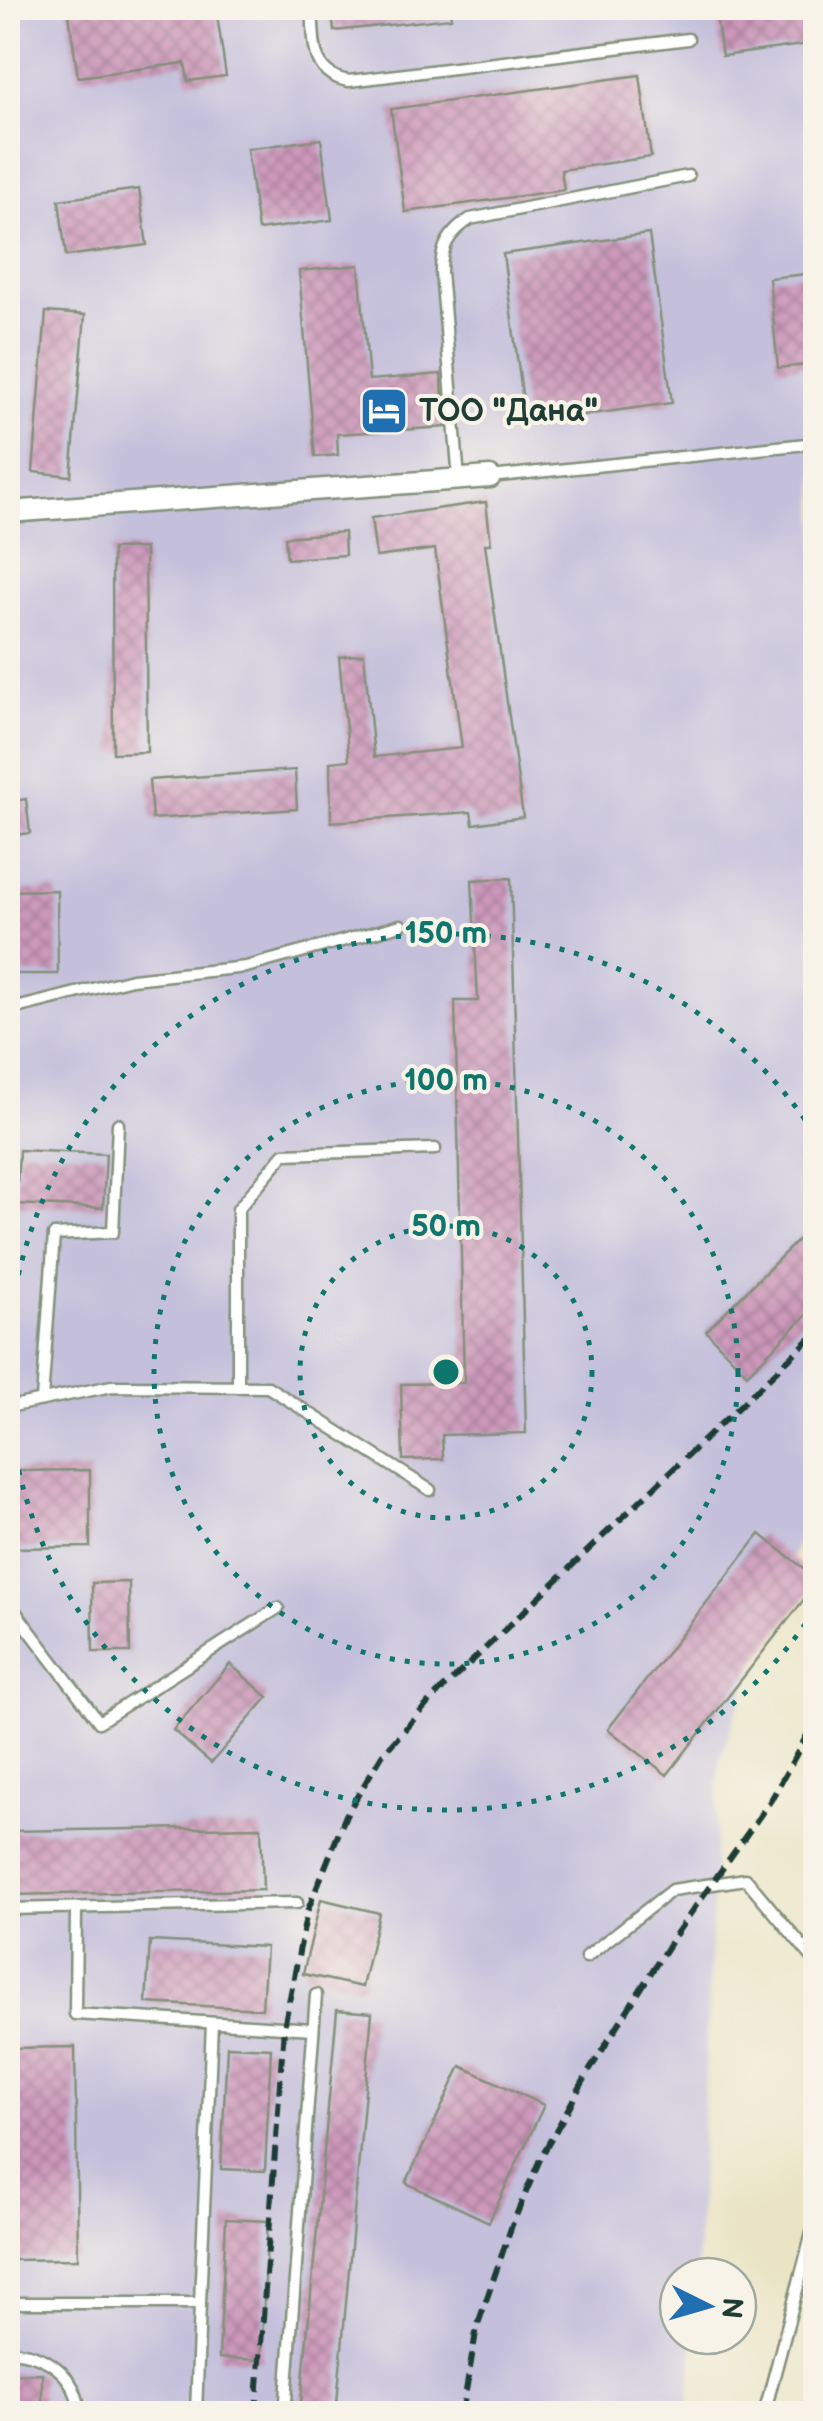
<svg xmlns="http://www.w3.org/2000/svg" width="823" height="2421" viewBox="0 0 823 2421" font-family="'Balsamiq Sans',sans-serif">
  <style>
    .industrial { fill: #c4c0db }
    .building { fill: url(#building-cross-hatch) }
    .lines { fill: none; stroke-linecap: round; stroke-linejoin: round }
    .lane-casing { stroke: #84907c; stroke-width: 15 }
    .street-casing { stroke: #84907c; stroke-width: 25 }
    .lane { stroke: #fff; stroke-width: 10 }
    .street { stroke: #fff; stroke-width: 20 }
    .rail { stroke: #1f3d34; stroke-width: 6; stroke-dasharray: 15 8; stroke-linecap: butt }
    .ring { fill: none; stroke: #0f766e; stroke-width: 5; stroke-dasharray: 5 10 }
    .labels { text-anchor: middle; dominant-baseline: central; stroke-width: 8; stroke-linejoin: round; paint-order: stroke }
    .poi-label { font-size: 32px; font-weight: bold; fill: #1f3d34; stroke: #f7f3e8; text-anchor: start }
    .centre { fill: #0f766e; stroke: #f7f3e8; stroke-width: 5 }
    .ring-label { font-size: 30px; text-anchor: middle; font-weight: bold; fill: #0f766e; stroke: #f7f3e8; stroke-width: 8; stroke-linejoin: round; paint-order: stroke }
  </style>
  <defs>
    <pattern id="building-cross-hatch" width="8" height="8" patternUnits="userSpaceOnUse" patternTransform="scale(2.5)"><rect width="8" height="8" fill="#cd99bb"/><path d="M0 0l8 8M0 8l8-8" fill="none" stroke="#a67e99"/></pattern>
  </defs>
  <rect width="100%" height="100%" fill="#f7f3e8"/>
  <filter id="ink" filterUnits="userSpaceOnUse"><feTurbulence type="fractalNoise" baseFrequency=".01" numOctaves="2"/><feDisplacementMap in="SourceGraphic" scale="20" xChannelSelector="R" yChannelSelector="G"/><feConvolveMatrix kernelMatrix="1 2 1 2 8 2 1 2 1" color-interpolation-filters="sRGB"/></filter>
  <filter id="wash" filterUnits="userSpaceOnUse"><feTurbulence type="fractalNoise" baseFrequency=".0048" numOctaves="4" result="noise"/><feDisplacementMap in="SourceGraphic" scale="40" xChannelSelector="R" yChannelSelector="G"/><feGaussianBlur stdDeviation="2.25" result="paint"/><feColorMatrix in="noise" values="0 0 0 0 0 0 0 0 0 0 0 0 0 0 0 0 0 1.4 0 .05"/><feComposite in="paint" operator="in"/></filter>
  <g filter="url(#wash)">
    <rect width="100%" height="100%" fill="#eae4c4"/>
    <path class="industrial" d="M8 8H815L816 1491 719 1762 696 2276H678V2336H693L689 2413 8 2414Z"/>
    <g id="blocks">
      <g class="building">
        <path d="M68 8H216L226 76 188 81 185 63 78 77Z"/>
        <path d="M331 8H450L451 18 334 31Z"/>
        <path d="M715 8H816V43L722 56Z"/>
        <path d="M640 75 651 157 561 170 564 190 405 212 391 109Z"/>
        <path d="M321 139 332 220 258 230 247 149Z"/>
        <path d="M139 189 147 245 66 256 59 200Z"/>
        <path d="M649 234 672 403 526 423 503 254Z"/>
        <path d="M359 265 369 380 441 374 446 427 337 434 338 455 315 457 299 271Z"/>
        <path d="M816 273V364L778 368 769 278Z"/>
        <path d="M46 312 85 315 71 476 33 472Z"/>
        <path d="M486 502 491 544H485L523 817 473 824 471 812 331 822 330 762 349 760 339 657 364 654 374 757 462 748 435 549 376 557 371 518Z"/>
        <path d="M344 532 345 555 287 559 285 537Z"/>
        <path d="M145 548 147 752 113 753 112 549Z"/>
        <path d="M295 770 297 809 152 819 149 780Z"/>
        <path d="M26 799 30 833 8 836V802Z"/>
        <path d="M511 878 526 1433 442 1435 443 1459 403 1460 401 1384 464 1383 455 1001H478L472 880Z"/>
        <path d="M57 890 58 974H8V891Z"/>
        <path d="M19 1150 106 1154 103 1208 16 1204Z"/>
        <path d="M816 1222V1306L747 1374 706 1331Z"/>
        <path d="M90 1470V1547L8 1548V1471Z"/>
        <path d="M760 1534 816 1578V1584L667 1775 608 1729Z"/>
        <path d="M129 1582 130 1652H93L92 1583Z"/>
        <path d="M230 1664 268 1697 211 1763 173 1730Z"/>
        <path d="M261 1827 263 1890 8 1895V1831Z"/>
        <path d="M321 1899 379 1913 362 1987 303 1974Z"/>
        <path d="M150 1941 266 1947 262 2009 146 2003Z"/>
        <path d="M337 2010 372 2013 336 2414H300Z"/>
        <path d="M227 2046 271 2048 265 2171 221 2169Z"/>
        <path d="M75 2047 78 2259 12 2260 9 2048Z"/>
        <path d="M461 2066 544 2105 489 2222 406 2183Z"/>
        <path d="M226 2219 268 2221 261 2360 219 2358Z"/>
        <path d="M42 2373V2414H8V2374Z"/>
      </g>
    </g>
  </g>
  <g filter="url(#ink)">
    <use href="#blocks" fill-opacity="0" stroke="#84907c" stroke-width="2.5"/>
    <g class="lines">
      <g class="lane-casing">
        <g id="lane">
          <path d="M312 8C315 41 309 74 349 81L688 39"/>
          <path d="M490 477 816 443"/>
          <path d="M459 479 441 272C441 246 449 233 470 219L688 176"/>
          <path d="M8 1010 132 979 246 967 401 925"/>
          <path d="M238 1387V1209L284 1154 435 1149"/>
          <path d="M42 1400 54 1235 113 1232 118 1124"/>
          <path d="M8 1407 112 1386 268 1387 430 1490"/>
          <path d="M8 1602 99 1722 278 1608"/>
          <path d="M76 1908 75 2014 313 2029"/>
          <path d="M8 1909 297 1903"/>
          <path d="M586 1957 672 1890 746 1879 816 1962"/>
          <path d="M8 2303H200L196 2414"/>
          <path d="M200 2303 212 2023"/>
          <path d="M8 2351C46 2353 77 2374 80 2414"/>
          <path d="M285 2414 316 1995"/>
          <path d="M764 2414 816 2218"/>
        </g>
      </g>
      <g class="street-casing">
        <path id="street" d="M8 512 490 477"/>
      </g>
      <use href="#lane" class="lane"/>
      <use href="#street" class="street"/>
      <g class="rail">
        <path d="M256 2414 284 2027 307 1912 346 1815 382 1755 431 1700 816 1333"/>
        <path d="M462 2414 477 2327 512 2225 541 2157 591 2068 671 1941 771 1800 816 1719"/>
      </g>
    </g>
  </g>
  <g class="ring">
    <circle cx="446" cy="1372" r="146"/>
    <circle cx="446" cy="1372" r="292"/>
    <path d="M814 1611A439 439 0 0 1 8 1395M8 1349A439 439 0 0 1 814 1133"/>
  </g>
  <defs>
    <g id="hotel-square" transform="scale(2.5)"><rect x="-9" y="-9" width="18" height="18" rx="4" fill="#1f6fb2" stroke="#f7f3e8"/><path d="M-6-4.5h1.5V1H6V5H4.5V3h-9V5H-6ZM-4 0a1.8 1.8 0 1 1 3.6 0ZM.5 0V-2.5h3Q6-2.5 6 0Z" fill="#fff"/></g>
  </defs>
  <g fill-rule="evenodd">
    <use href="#hotel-square" x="384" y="411"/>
  </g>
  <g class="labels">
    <g class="poi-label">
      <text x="419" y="411">ТОО "Дана"</text>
    </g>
  </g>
  <circle cx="446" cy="1372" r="15" class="centre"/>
  <g class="ring-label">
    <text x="446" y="943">150 m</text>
    <text x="446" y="1090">100 m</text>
    <text x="446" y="1236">50 m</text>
  </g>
  <rect width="823" height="2421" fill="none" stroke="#f7f3e8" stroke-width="40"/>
  <g transform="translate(708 2306) rotate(95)"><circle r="48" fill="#f7f3e8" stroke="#a1aaa0" stroke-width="2.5"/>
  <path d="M0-8L18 38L0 25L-18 38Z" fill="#1f6fb2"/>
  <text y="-15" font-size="28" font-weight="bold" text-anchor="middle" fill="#1f3d34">N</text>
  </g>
</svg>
